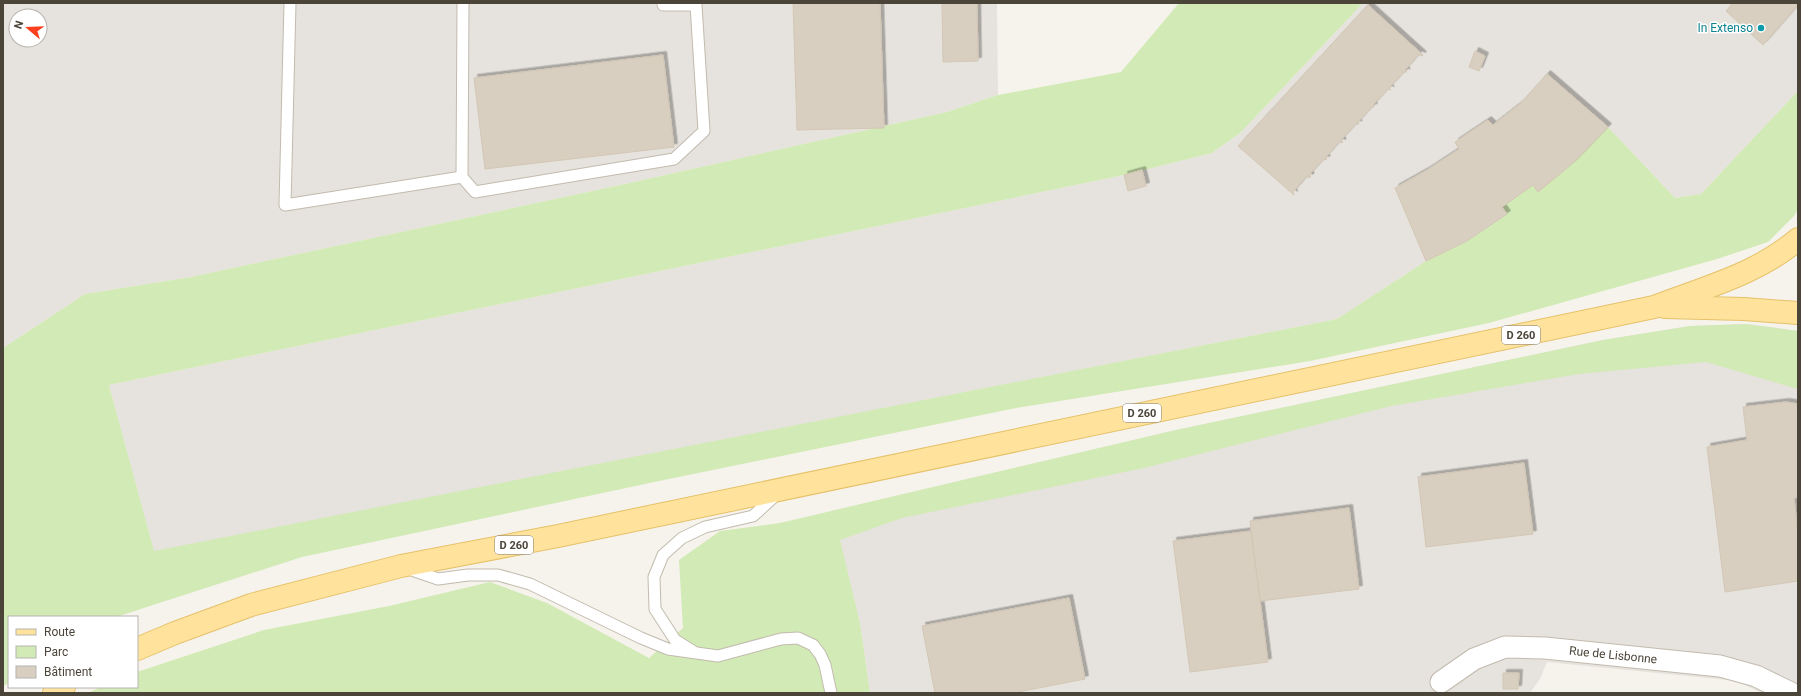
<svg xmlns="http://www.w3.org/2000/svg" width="1801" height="696" viewBox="0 0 1801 696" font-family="Roboto,sans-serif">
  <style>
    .industrial { fill: #e6e2dd; fill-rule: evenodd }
    .green { fill: #d2eab5 }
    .building { fill: #d8cfc1; stroke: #d3c7b4; filter: url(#shadow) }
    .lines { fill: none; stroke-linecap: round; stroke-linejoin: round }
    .service-casing { stroke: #c2bbae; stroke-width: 13 }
    .minor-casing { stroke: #c2bbae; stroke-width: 23 }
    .primary-casing { stroke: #e6c16a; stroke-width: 24 }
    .service { stroke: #fff; stroke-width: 11 }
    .minor { stroke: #fff; stroke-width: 21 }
    .primary { stroke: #ffe39c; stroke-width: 22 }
    .culture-dot { fill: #0f9aa8; stroke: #fff; stroke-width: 1.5 }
    .labels { text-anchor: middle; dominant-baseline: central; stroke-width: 3; stroke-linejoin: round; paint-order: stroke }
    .shield { fill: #fff; stroke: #817c74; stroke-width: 1 }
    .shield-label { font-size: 11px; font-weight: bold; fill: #4b4439 }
    .culture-label { font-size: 12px; fill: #0d838f; stroke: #fff; text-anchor: end }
    .street-label { font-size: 12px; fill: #4b4439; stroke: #fff }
  </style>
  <defs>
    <filter id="shadow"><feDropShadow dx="3.5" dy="-3.5" stdDeviation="0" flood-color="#0004"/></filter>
  </defs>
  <rect width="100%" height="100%" fill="#f6f3ec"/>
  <g class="industrial">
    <path d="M3 3H997L998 95 947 112 616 186 191 277 85 294 3 348ZM16 16H40V40H16Z"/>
    <path d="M1363 3H1798V91L1701 194 1675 198 1608 127 1538 192 1533 185 1503 207 1507 214 1467 241 1426 261 1337 319 154 552 109 385 1124 175 1212 153 1240 133Z"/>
    <path d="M1746 324 1798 331V693H1761L1737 681 1547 662 1540 679 1530 693H870L860 623 832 511 1176 430 1603 340 1690 326Z"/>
  </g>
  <g class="green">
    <path d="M1179 3H1363L1240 133 1212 153 1124 175 109 385 154 551 1337 319 1426 261 1467 241 1507 214 1502 207 1533 185 1538 191 1574 162 1608 127 1675 198 1701 194 1798 91V209L1794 216 1768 242 1717 259 1489 323 1310 361 1016 408 659 481 302 557 116 617H9V683L3 686V348L85 294 191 277 616 186 947 112 998 95 1121 72Z"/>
    <path d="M1746 324 1798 331V389L1706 362 1579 374 1391 406 1144 468 902 518 840 540 860 623 870 693H88L101 687H137V672L264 630 389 606 490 582 547 603 649 658 683 628 679 560 720 531 780 523 1176 430 1603 340 1690 326Z"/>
  </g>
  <g class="building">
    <path d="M793 3H880L884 128 797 130Z"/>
    <path d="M942 3H977L978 61 943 62Z"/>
    <path d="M1733 3H1796L1798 5 1763 45 1726 11Z"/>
    <path d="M1368 5 1423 55 1421 56 1419 54 1405 70 1407 72H1404L1389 88 1391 90 1388 89 1373 105 1374 107H1372L1357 123 1359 124H1356L1341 140 1343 142 1341 143 1340 141 1325 158 1327 159 1325 160 1324 159 1309 175 1311 176 1309 178 1307 176 1293 192 1294 195 1238 146Z"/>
    <path d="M1475 51 1485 56 1479 71 1469 67Z"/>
    <path d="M663 55 674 147 485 169 474 78Z"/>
    <path d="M1547 74 1608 127 1574 162 1538 192 1533 185 1502 207 1507 214 1467 241 1426 261 1395 188 1427 170 1459 149 1455 142 1488 120 1493 125 1521 103Z"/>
    <path d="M1142 170 1146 186 1128 191 1124 175Z"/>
    <path d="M1786 402 1798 404V497L1794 498 1798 535V581L1725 592 1707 447 1747 440 1743 407Z"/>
    <path d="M1524 463 1533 534 1426 547 1418 477Z"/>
    <path d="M1349 508 1359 589 1260 601 1250 521Z"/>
    <path d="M1251 531 1268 662 1190 672 1173 541Z"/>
    <path d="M1069 598 1085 679 1013 693H935L922 626Z"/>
    <path d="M1503 673H1519L1518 689H1503Z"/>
  </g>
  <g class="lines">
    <g class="service-casing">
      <g id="service">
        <path d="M290 3 285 205 462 177 475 192 674 159 704 131 696 5H663V3"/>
        <path d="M462 177 463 3"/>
        <path d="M409 569 438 579 468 575H498L530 584 641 638 668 649 718 656 781 639 798 638 813 645 820 654 825 665 831 693"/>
        <path d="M694 652 675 640 655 609 654 577 663 555 682 538 705 527 753 516 777 494"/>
      </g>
    </g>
    <g class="minor-casing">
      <g id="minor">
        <path id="s1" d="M1441 682 1474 659 1505 647 1545 648 1720 666 1756 676 1791 693"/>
      </g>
    </g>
    <g class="primary-casing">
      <g id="primary">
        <path d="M1665 307 1744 309 1798 313"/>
        <path d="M137 649 175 633 251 605 401 566 558 536 1654 307C1703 288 1758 274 1798 239"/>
        <path d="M54 693 64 687"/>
      </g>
    </g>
    <use href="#service" class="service"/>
    <use href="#minor" class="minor"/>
    <use href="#primary" class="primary"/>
  </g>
  <circle class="culture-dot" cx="1761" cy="28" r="4"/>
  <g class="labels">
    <g class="shield">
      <rect x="1502" y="326" width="38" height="18" rx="3"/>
      <rect x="1123" y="404" width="38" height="18" rx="3"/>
      <rect x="495" y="536" width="38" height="18" rx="3"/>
    </g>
    <g class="shield-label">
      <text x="1521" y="335">D 260</text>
      <text x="1142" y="413">D 260</text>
      <text x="514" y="545">D 260</text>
    </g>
    <g class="culture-label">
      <text x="1753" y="28">In Extenso</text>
    </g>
    <g class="street-label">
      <text stroke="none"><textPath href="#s1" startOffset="182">Rue de Lisbonne</textPath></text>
    </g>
  </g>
  <rect width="1801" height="696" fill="none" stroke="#4b4439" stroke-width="8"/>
  <rect x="8" y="616" width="130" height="72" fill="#ffffff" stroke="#b7b4b0"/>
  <rect x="16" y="629" width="20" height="6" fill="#ffe39c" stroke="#b7b4b0"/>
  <text x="44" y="636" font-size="12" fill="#4b4439">Route</text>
  <rect x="16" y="646" width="20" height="12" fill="#d2eab5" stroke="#b7b4b0"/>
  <text x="44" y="656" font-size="12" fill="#4b4439">Parc</text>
  <rect x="16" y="666" width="20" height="12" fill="#d8cfc1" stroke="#b7b4b0"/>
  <text x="44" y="676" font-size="12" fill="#4b4439">Bâtiment</text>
  <g transform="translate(28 28) rotate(289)"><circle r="19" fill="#ffffff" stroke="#b7b4b0"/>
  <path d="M0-3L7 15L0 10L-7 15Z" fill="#fc3f1d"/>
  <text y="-6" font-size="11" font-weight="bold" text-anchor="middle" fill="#4b4439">N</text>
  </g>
</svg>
